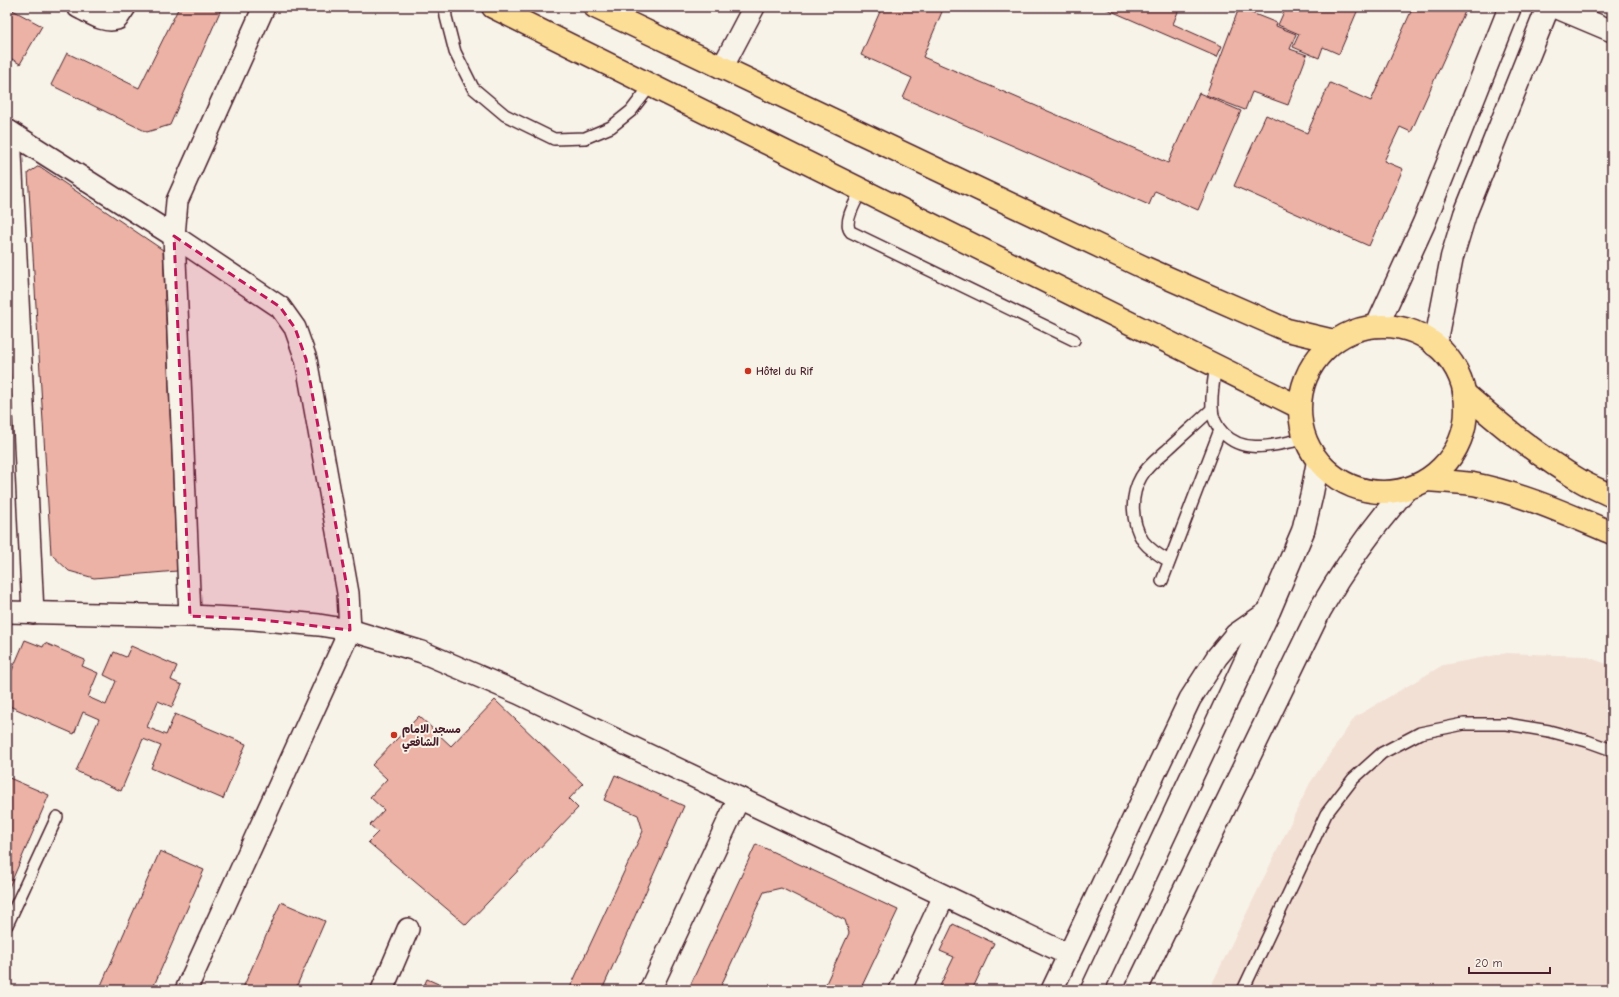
<svg xmlns="http://www.w3.org/2000/svg" width="1619" height="997" viewBox="0 0 1619 997" font-family="'Comic Neue','Playpen Sans Arabic',sans-serif">
  <style>
    .built { fill: #f3e0d4 }
    .building { fill: #ebb2a5; stroke: #4a1f2b }
    .lines { fill: none; stroke-linecap: round; stroke-linejoin: round }
    .service-casing { stroke: #4a1f2b; stroke-width: 14 }
    .minor-casing { stroke: #4a1f2b; stroke-width: 24 }
    .tertiary-casing { stroke: #4a1f2b; stroke-width: 25 }
    .secondary-casing { stroke: #4a1f2b; stroke-width: 25 }
    .primary-casing { stroke: #4a1f2b; stroke-width: 25 }
    .trunk-casing { stroke: #4a1f2b; stroke-width: 25 }
    .service { stroke: #f7f3e8; stroke-width: 11 }
    .minor { stroke: #f7f3e8; stroke-width: 21 }
    .tertiary { stroke: #f7f3e8; stroke-width: 22 }
    .secondary { stroke: #f7f3e8; stroke-width: 22 }
    .primary { stroke: #fcde96; stroke-width: 22 }
    .trunk { stroke: #fcde96; stroke-width: 22 }
    .marked { fill: #c2185b; fill-opacity: 0.2; stroke: #c2185b; stroke-width: 3; stroke-dasharray: 8 5; stroke-linejoin: round }
    .poi-dot { fill: #c8321e; stroke: #f7f3e8; stroke-width: 1.5 }
    .labels { text-anchor: middle; dominant-baseline: central; stroke-width: 4; stroke-linejoin: round; paint-order: stroke }
    .poi-label { font-size: 11px; font-weight: bold; fill: #4a1f2b; stroke: #f7f3e8; text-anchor: start }
  </style>
  <rect width="100%" height="100%" fill="#f7f3e8"/>
  <filter id="ink" filterUnits="userSpaceOnUse"><feTurbulence type="fractalNoise" baseFrequency=".025" numOctaves="2"/><feDisplacementMap in="SourceGraphic" scale="8" xChannelSelector="R" yChannelSelector="G"/><feConvolveMatrix kernelMatrix="1 2 1 2 8 2 1 2 1" color-interpolation-filters="sRGB"/></filter>
  <g filter="url(#ink)">
    <path class="built" d="M1507 653 1585 656 1612 666V990H1209L1310 783 1355 717 1443 665Z"/>
    <g class="building">
      <path d="M7 7 42 26 20 64 7 56Z"/>
      <path d="M179 7H222L170 125 147 132 51 85 67 53 139 88Z"/>
      <path d="M882 7H944L923 57 1168 163 1199 93 1241 111 1198 210 1155 191 1149 205 903 98 912 78 861 55Z"/>
      <path d="M1102 7H1180L1173 24 1222 46 1217 57Z"/>
      <path d="M1286 7H1359L1339 54 1323 47 1319 58 1293 47 1299 34 1278 25Z"/>
      <path d="M1413 7H1467L1411 132 1400 127 1384 161 1403 169 1369 246 1234 186 1266 115 1307 133 1330 83 1371 101Z"/>
      <path d="M1239 8 1277 23 1276 26 1296 34 1290 49 1307 55 1288 105 1252 92 1245 110 1206 95Z"/>
      <path d="M39 166 163 250 177 571 94 578 69 571 51 554 28 173Z"/>
      <path d="M25 640 43 647 45 643 85 660 82 666 98 673 88 697 106 705 116 681 104 675 114 652 126 657 131 646 177 666 171 680 182 685 172 707 158 701 147 727 166 735 175 714 246 744 223 799 151 768 161 746 143 739 121 791 76 771 99 719 83 712 74 734 7 705V682Z"/>
      <path d="M495 700 583 784 569 799 578 808 466 925 368 842 378 832 370 825 384 810 370 797 387 779 372 765 419 716 451 746Z"/>
      <path d="M615 775 684 806 602 990H569L643 831 638 815 604 800Z"/>
      <path d="M7 777 49 795 7 892Z"/>
      <path d="M756 844 898 910 860 990H823L849 933 845 920 781 888 764 892 719 990H688Z"/>
      <path d="M160 851 204 870 152 990H99Z"/>
      <path d="M281 902 325 921 295 990H242Z"/>
      <path d="M953 924 994 943 972 990H938L954 957 940 951Z"/>
      <path d="M427 979 452 990H422Z"/>
    </g>
    <g class="lines">
      <g class="service-casing">
        <g id="service">
          <path d="M445 7 446 17 455 52 473 88 505 115 554 139 585 138 611 127 631 111 651 85"/>
          <path d="M862 189C857 199 842 223 851 232L1074 340"/>
          <path d="M1216 365C1214 379 1211 394 1212 408 1212 417 1217 427 1223 433 1245 456 1277 444 1305 439"/>
          <path d="M1169 561C1160 556 1150 550 1143 541 1131 522 1130 496 1141 477 1147 466 1158 458 1167 450 1182 436 1197 423 1212 409"/>
          <path d="M1162 581 1220 430"/>
          <path d="M7 925 57 817"/>
          <path d="M1243 990 1326 814 1353 779 1382 753 1420 733 1464 724H1507L1549 731 1587 741 1612 750"/>
        </g>
      </g>
      <g class="minor-casing">
        <g id="minor">
          <path d="M78 7C91 13 103 23 117 19L125 7"/>
          <path d="M1555 7 1612 31"/>
          <path d="M722 68 754 7"/>
          <path d="M7 130 174 236 280 307 295 328 306 359 348 593 350 630 186 990"/>
          <path d="M10 132 33 613"/>
          <path d="M7 612 190 616 254 619 319 625 350 630 422 652 518 693 1069 955"/>
          <path d="M190 616 174 236 177 201 264 7"/>
          <path d="M382 990 408 929"/>
          <path d="M650 990 739 798"/>
          <path d="M900 990 944 896"/>
          <path d="M1052 990 1190 699 1217 657 1236 634 1269 611"/>
        </g>
      </g>
      <g class="tertiary-casing">
        <g id="tertiary">
          <path d="M1377 326 1424 223 1510 7"/>
          <path d="M1435 345 1452 257 1465 214 1548 7"/>
        </g>
      </g>
      <g class="secondary-casing">
        <g id="secondary">
          <path d="M1092 990 1269 611 1303 531 1312 493 1318 461"/>
          <path d="M1136 990 1320 610C1346 564 1372 528 1406 489"/>
        </g>
      </g>
      <g class="primary-casing">
        <g id="primary">
          <path d="M493 7 1299 407"/>
          <path d="M595 7 1143 267 1287 330 1334 341"/>
        </g>
      </g>
      <g class="trunk-casing">
        <g id="trunk">
          <circle cx="1383" cy="409" r="83"/>
          <path d="M1464 393C1501 425 1539 457 1581 481 1591 487 1602 491 1612 496"/>
          <path d="M1427 480C1442 481 1458 482 1473 484 1521 493 1567 514 1612 533"/>
        </g>
      </g>
      <use href="#service" class="service"/>
      <use href="#minor" class="minor"/>
      <use href="#tertiary" class="tertiary"/>
      <use href="#secondary" class="secondary"/>
      <use href="#primary" class="primary"/>
      <use href="#trunk" class="trunk"/>
    </g>
  </g>
  <path class="marked" d="M174 236 280 307 295 328 306 359 348 593 350 630 254 619 190 616Z"/>
  <g class="poi-dot">
    <circle cx="748" cy="371" r="4"/>
    <circle cx="394" cy="735" r="4"/>
  </g>
  <g class="labels">
    <g class="poi-label">
      <text x="756" y="371">Hôtel du Rif</text>
      <text x="402" y="729">مسجد الامام<tspan x="402" dy="13">الشافعي</tspan></text>
    </g>
  </g>
  <rect width="1619" height="997" fill="none" stroke="#f7f3e8" stroke-width="24"/>
  <rect x="12" y="12" width="1595" height="973" fill="none" stroke="#4a1f2b" stroke-width="1.5" filter="url(#ink)"/>
  <path d="M1469 967v6h81v-6" fill="none" stroke="#4a1f2b" stroke-width="2"/>
  <text x="1475" y="967" font-size="12" fill="#4a1f2b" stroke="#f7f3e8" stroke-width="3" paint-order="stroke">20 m</text>
</svg>
